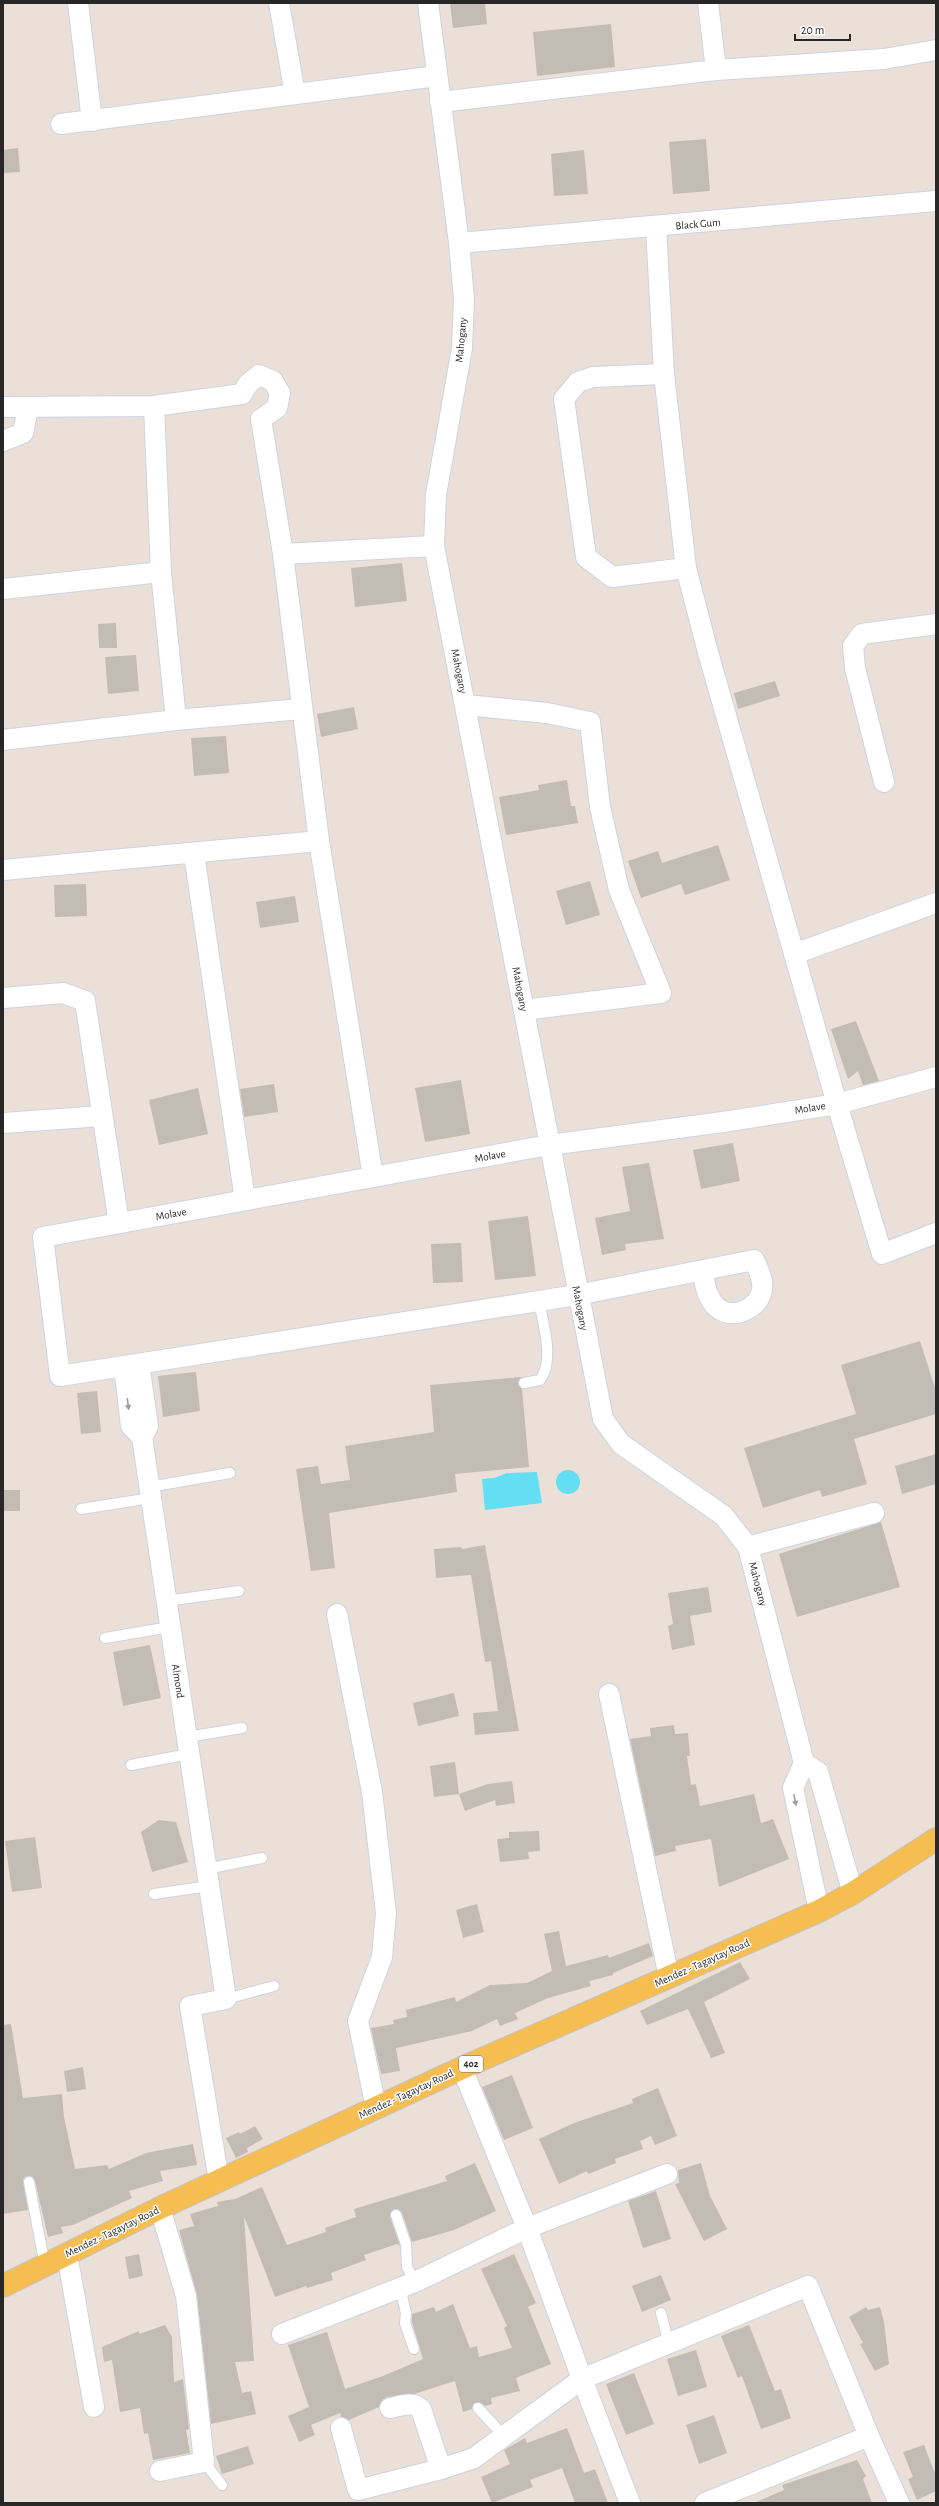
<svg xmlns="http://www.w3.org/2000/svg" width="939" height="2506" viewBox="0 0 939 2506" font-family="'Alegreya Sans',sans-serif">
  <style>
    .water { fill: #64def3 }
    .building { fill: #c2bcb4 }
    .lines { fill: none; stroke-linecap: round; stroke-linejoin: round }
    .lane-casing { stroke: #cdd3e2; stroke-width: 12 }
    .street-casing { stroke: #cdd3e2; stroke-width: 22 }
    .primary-casing { stroke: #c3c3c3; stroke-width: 24 }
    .lane { stroke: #fff; stroke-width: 10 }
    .street { stroke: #fff; stroke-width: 20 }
    .primary { stroke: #f6bd51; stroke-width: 22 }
    .oneway { fill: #9e9e9e }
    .labels { text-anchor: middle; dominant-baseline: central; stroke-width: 3; stroke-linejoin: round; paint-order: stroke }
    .shield { fill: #fff; stroke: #686868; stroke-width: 1 }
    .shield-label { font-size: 10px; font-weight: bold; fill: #272727 }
    .street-label { font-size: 11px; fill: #272727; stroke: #fff }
  </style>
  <rect width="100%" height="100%" fill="#ebe0d8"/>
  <g class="water">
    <circle cx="568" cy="1482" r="12"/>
    <path d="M537 1472 542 1503 485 1510 482 1479 494 1478 507 1473Z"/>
  </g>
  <g class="building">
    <path d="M450 3H485L487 24 453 28Z"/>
    <path d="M611 24 615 67 537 76 533 32Z"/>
    <path d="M706 139 710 191 673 194 669 142Z"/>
    <path d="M18 148 20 172 4 173 3 150Z"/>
    <path d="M584 150 588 194 554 196 551 154Z"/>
    <path d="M402 563 407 601 355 607 351 568Z"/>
    <path d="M116 623 117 648H99L98 624Z"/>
    <path d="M136 655 139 691 108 694 105 657Z"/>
    <path d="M775 681 780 696 738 709 734 693Z"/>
    <path d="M354 707 358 729 321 737 317 714Z"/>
    <path d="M226 736 229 773 194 776 191 738Z"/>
    <path d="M567 780 571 806H575L578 823 506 835 499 797 539 790 538 785Z"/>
    <path d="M718 845 730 880 685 895 681 884 641 898 628 861 658 851 662 863Z"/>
    <path d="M590 881 600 915 566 925 556 891Z"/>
    <path d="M86 884 87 916 55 917 54 885Z"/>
    <path d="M295 896 299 922 260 928 256 902Z"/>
    <path d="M856 1021 879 1081 863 1085 858 1071 848 1079 831 1029Z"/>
    <path d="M461 1080 470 1134 425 1142 415 1088Z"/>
    <path d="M274 1084 278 1112 244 1117 240 1089Z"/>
    <path d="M198 1088 208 1134 159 1145 149 1100Z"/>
    <path d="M733 1143 740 1181 701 1189 693 1150Z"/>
    <path d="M649 1163 664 1239 625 1244 626 1250 602 1255 595 1218 630 1211 622 1167Z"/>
    <path d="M528 1216 536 1276 495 1280 488 1221Z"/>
    <path d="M461 1243 463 1282 433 1283 431 1244Z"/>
    <path d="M920 1341 936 1391V1414L854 1439 867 1484 822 1497 820 1490 763 1508 744 1448 856 1414 841 1365Z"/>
    <path d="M196 1372 200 1411 163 1417 158 1376Z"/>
    <path d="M521 1377 518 1384 522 1389 529 1467 455 1474 457 1492 329 1513 335 1568 311 1571 296 1469 318 1466 321 1484 350 1480 345 1446 434 1432 430 1385Z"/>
    <path d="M97 1391 101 1432 81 1434 77 1393Z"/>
    <path d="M936 1454V1484L902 1494 895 1466Z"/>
    <rect x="3" y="1490" width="17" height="21"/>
    <path d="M881 1522 900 1587 797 1617 779 1554Z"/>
    <path d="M485 1545 519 1731 475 1735 473 1713 498 1711 491 1661 485 1662 471 1575 436 1578 434 1549 461 1547 462 1549Z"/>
    <path d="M708 1587 712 1612 690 1616 695 1645 672 1650 668 1626 673 1624 668 1593Z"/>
    <path d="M150 1645 161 1698 123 1706 113 1652Z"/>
    <path d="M454 1693 459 1716 418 1726 413 1703Z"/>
    <path d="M674 1725 675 1734 688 1733 690 1756H687L691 1785 696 1784 700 1806 754 1794 761 1823 773 1819 789 1859 719 1887 711 1839 675 1846 676 1851 655 1856 630 1739 651 1736 650 1728Z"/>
    <path d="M455 1762 459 1794 434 1797 430 1766Z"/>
    <path d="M512 1781 515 1803 496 1806 495 1800 465 1811 459 1794 488 1784Z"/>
    <path d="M159 1820 176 1822 188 1862 152 1872 141 1832Z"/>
    <path d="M539 1831 540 1851 528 1852 529 1859 500 1862 497 1839 509 1838V1832Z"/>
    <path d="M35 1837 42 1888 12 1892 5 1841Z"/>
    <path d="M477 1904 484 1932 463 1938 456 1910Z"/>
    <path d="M559 1931 566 1966 608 1955 609 1958 649 1943 653 1956 613 1973V1975L589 1981 591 1986 548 1998 515 2013 518 2019 500 2026 497 2019 472 2031 396 2048 400 2071 381 2074 371 2028 394 2024 393 2020 407 2017 406 2010 455 1997 456 2002 490 1985 527 1983 552 1971 544 1934Z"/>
    <path d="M740 1962 750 1979 704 2002 725 2053 711 2058 688 2009 647 2025 640 2011Z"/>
    <path d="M11 2024 23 2098 62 2094 64 2117 75 2169 107 2165 109 2169 146 2153 193 2144 197 2165 160 2171 163 2181 129 2191 132 2198 73 2225 61 2227 63 2233 48 2237 35 2181 31 2176 25 2177 23 2180 28 2210 3 2214V2025Z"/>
    <path d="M83 2067 86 2089 67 2092 64 2071Z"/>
    <path d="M512 2075 533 2128 504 2140 482 2087Z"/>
    <path d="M658 2088 677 2136 655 2145 651 2136 640 2141 643 2149 615 2159 616 2163 588 2174 587 2171 559 2184 539 2139 574 2123 633 2103 632 2099Z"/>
    <path d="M255 2126 263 2139 247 2148 248 2152 236 2158 226 2138 239 2132 240 2134Z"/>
    <path d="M475 2163 496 2211 454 2230 412 2242 402 2213 398 2209H394L390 2217 400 2246 397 2244 364 2255 366 2260 331 2273 333 2280 307 2288 306 2286 275 2297 244 2216 254 2361 235 2362 242 2393 251 2391 256 2414 211 2424 197 2295 179 2230 194 2226 190 2214 218 2206 217 2202 235 2199 262 2187 287 2245 326 2232 325 2228 356 2217 354 2209 447 2181 445 2176Z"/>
    <path d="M701 2163 710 2196 727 2229 704 2241 675 2184 679 2183 678 2170Z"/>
    <path d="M656 2191 671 2239 643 2248 628 2201Z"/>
    <path d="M139 2254 143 2276 129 2279 125 2257Z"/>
    <path d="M514 2254 536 2303 528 2307 551 2364 516 2378 520 2391 491 2398 492 2404 485 2406 476 2402 472 2409 463 2412 455 2381 414 2394 387 2397 382 2400 379 2407 349 2420 341 2417 340 2413 311 2425 315 2435 299 2442 288 2416 309 2407 288 2345 327 2332 345 2389 383 2376 423 2359 412 2322V2314L434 2307 436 2312 453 2304 470 2348 477 2346 479 2357 512 2348 504 2328 507 2326 481 2269Z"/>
    <path d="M661 2275 671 2300 642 2312 632 2286Z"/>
    <path d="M866 2307 868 2310 880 2307 884 2322 889 2364 875 2371 860 2344 863 2343 849 2317Z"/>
    <path d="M165 2325 172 2337 174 2382 183 2379 189 2429 186 2430 190 2453 153 2460 148 2433 144 2434 140 2408 120 2412 112 2360 104 2362 102 2347 139 2331V2334Z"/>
    <path d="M749 2325 775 2391 781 2389 791 2418 761 2429 742 2376 738 2378 721 2336Z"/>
    <path d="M696 2350 707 2387 678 2396 667 2359Z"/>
    <path d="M634 2373 654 2424 626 2435 606 2384Z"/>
    <path d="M714 2415 727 2453 699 2464 686 2425Z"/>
    <path d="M567 2428 584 2473 595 2469 608 2503H575L562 2468 530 2480 533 2487 492 2503 481 2477 510 2464 504 2450 525 2438 527 2443Z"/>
    <path d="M924 2445 936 2476V2491L917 2500 908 2479 913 2477 903 2452Z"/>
    <path d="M248 2446 254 2464 222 2474 216 2456Z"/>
    <path d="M857 2460 866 2476 863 2479 872 2503H754L784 2490 782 2485Z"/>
  </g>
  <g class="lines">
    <g class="lane-casing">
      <g id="lane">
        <path d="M524 1383 540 1380C555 1360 543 1324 539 1301"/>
        <path d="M149 1487 230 1473"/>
        <path d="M81 1509 151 1498"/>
        <path d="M166 1601 239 1591"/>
        <path d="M105 1638 170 1627"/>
        <path d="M187 1737 242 1728"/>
        <path d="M131 1765 189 1754"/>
        <path d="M206 1869 262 1858"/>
        <path d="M154 1894 209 1886"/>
        <path d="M226 1999 274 1986"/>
        <path d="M29 2182 45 2266"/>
        <path d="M396 2215 406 2244 407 2267 415 2282"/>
        <path d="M400 2287 406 2313 405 2323 414 2349"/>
        <path d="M661 2313 669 2344"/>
        <path d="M478 2408 504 2436"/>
        <path d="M204 2462 222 2485"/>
      </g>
    </g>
    <g class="street-casing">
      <g id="street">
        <path d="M78 3 92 121"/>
        <path d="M279 3 295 94"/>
        <path d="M428 3 459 243 464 299 462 348 436 495 434 546 603 1419 621 1444 724 1516 748 1547 804 1763 818 1772 853 1893"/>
        <path d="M708 3 716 70"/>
        <path d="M440 102 716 70 884 59 936 50"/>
        <path d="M61 124 437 76"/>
        <path d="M656 227 664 374 686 568 709 656 837 1104 882 1254 936 1233"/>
        <path d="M459 243 936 201"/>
        <path d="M664 374 593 377 578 382 564 399 586 557 612 577 686 568"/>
        <path d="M154 406 161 572 176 720"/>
        <path d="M3 407 154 406 242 394 248 384 259 375 273 381 280 393 277 408 261 419 283 554 319 841 373 1177"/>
        <path d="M3 441 23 433 28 408"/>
        <path d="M283 554 434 546"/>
        <path d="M3 589 161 572"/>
        <path d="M466 705 547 713 590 722 600 807 619 890 661 993 524 1010"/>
        <path d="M3 740 176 720 301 709"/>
        <path d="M884 782 855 668 853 646 862 634 936 624"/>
        <path d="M194 854 245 1200"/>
        <path d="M3 870 319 841"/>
        <path d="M794 954 936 903"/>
        <path d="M3 998 63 993 85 1001 119 1223"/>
        <path d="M3 1123 102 1116"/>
        <path d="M703 1270C704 1283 707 1301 719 1309 734 1320 759 1308 762 1290 764 1280 758 1269 754 1260L577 1295 60 1376 43 1237 549 1145 723 1122 837 1104 936 1077"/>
        <path d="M139 1364 148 1426 142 1437"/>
        <path d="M124 1366 131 1426 142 1437 226 1999 190 2006 219 2181"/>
        <path d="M748 1547 874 1513"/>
        <path d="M337 1614 372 1792 386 1913 382 1957 358 2021 376 2108"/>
        <path d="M609 1694 669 1977"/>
        <path d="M804 1763 793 1788 819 1911"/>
        <path d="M462 2068 527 2228 582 2379 630 2503"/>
        <path d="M160 2208 186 2296 204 2462 160 2471"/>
        <path d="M67 2254 94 2407"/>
        <path d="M282 2334 415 2282 527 2228 667 2174"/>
        <path d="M390 2408C401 2406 412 2401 421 2409L441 2469"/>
        <path d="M341 2428 358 2490 441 2469 474 2458 582 2379 808 2286 869 2436 899 2503"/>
        <path d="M705 2503 869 2436"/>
      </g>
    </g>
    <g class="primary-casing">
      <path id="primary" d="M3 2286 160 2208 462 2068 819 1911 853 1893 936 1839"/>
    </g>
    <use href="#lane" class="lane"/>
    <use href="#street" class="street"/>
    <use href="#primary" class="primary"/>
  </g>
  <defs><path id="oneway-solid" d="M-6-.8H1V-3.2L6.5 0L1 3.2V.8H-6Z"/></defs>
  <g class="oneway">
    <use href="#oneway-solid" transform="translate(128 1404) rotate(83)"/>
    <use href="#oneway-solid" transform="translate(795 1800) rotate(78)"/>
  </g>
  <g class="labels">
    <rect class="shield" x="459" y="2056" width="24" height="16" rx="3"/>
    <g class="shield-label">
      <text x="471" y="2064">402</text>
    </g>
    <g class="street-label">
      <text transform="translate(698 224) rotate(-5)">Black Gum</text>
      <text transform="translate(461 340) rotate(-85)">Mahogany</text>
      <text transform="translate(459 671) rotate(79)">Mahogany</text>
      <text transform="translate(520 989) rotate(79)">Mahogany</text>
      <text transform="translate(810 1108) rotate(-9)">Molave</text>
      <text transform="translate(490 1156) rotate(-10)">Molave</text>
      <text transform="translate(171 1214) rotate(-10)">Molave</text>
      <text transform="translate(580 1308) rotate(79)">Mahogany</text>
      <text transform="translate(758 1584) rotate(75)">Mahogany</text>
      <text transform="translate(178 1681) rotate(81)">Almond</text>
      <text transform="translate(702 1963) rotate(-24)">Mendez - Tagaytay Road</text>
      <text transform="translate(406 2094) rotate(-25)">Mendez - Tagaytay Road</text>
      <text transform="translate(112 2232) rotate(-26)">Mendez - Tagaytay Road</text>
    </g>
  </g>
  <rect width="939" height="2506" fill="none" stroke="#272727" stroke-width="8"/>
  <path d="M795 34v6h55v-6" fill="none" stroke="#272727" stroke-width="2"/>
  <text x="801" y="34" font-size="12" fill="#272727" stroke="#ffffff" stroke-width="3" paint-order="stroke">20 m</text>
</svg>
